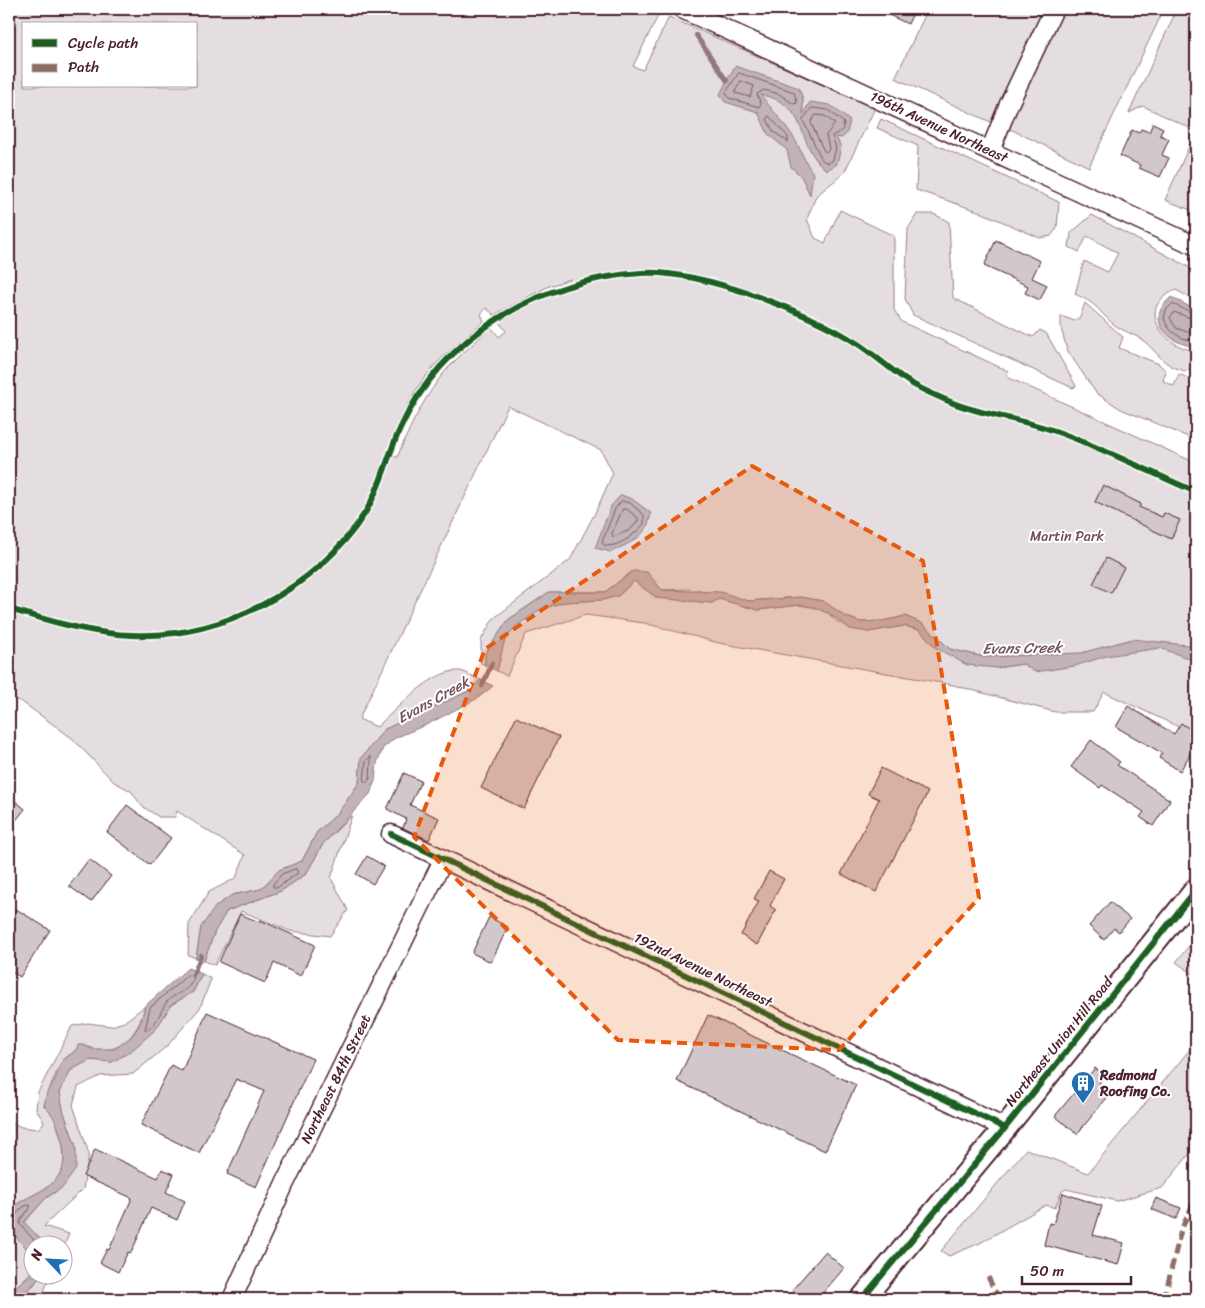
<svg xmlns="http://www.w3.org/2000/svg" width="1205" height="1308" viewBox="0 0 1205 1308" font-family="Sriracha,sans-serif">
  <style>
    .green { fill: #e5dee0; stroke: #987e86; fill-rule: evenodd }
    .water { fill: #c1b3b6; stroke: #91787e }
    .lines { fill: none; stroke-linecap: round; stroke-linejoin: round }
    .shore { stroke: #7a5a63; stroke-width: 1 }
    .stream { stroke: #91787e; stroke-width: 4.5 }
    .building { fill: #d2c7cb; stroke: #4a1f2b }
    .minor-casing { stroke: #4a1f2b; stroke-width: 21 }
    .major-casing { stroke: #4a1f2b; stroke-width: 26 }
    .minor { stroke: #fff; stroke-width: 18 }
    .major { stroke: #fff; stroke-width: 22 }
    .quiet { stroke: #8d6e63; stroke-width: 5; stroke-dasharray: 10 5; stroke-linecap: butt }
    .cycleway-casing { stroke: #fff; stroke-width: 9 }
    .cycleway { stroke: #1b5e20; stroke-width: 6 }
    .marked { fill: #e8590c; fill-opacity: 0.2; stroke: #e8590c; stroke-width: 4; stroke-dasharray: 10 6; stroke-linejoin: round }
    .labels { text-anchor: middle; dominant-baseline: central; stroke-width: 4; stroke-linejoin: round; paint-order: stroke }
    .street-label { font-size: 14px; fill: #4a1f2b; stroke: #fff }
    .park-label { font-size: 14px; fill: #714f58; stroke: #fff }
    .poi-label { font-size: 14px; font-weight: bold; fill: #4a1f2b; stroke: #fff; text-anchor: start }
    .water-label { font-size: 15px; font-style: italic; fill: #74535c; stroke: #fff }
  </style>
  <rect width="100%" height="100%" fill="#fff"/>
  <filter id="ink" filterUnits="userSpaceOnUse"><feTurbulence type="fractalNoise" baseFrequency=".02" numOctaves="2"/><feDisplacementMap in="SourceGraphic" scale="10" xChannelSelector="R" yChannelSelector="G"/><feConvolveMatrix kernelMatrix="1 2 1 2 8 2 1 2 1" color-interpolation-filters="sRGB"/></filter>
  <g filter="url(#ink)">
    <g class="green">
      <path d="M9 9H655L658 16 633 66 643 70 669 17 875 108 844 173 816 196 807 219 815 238 825 243 840 210 894 236V310L902 322 1008 371 1007 377 1196 463V735L1104 692 1093 712H1055L953 685 719 643 644 623 586 615 526 634 507 676 497 671 504 642 515 627 541 609 564 602 602 600 618 596 634 581 657 598 712 603 719 599 758 610 800 605 813 607 828 613 837 622 868 632 904 626 920 630 936 648 996 668 1023 664 1039 655 984 657 950 649 923 624 905 616 883 621 860 622 845 616 823 601 801 597 747 601 690 589 661 590 654 582 633 571 605 592H549L508 620 485 654V665L481 663V640L493 619 570 560 595 513 613 473 601 450 508 406 359 719 377 727C395 710 433 669 459 671 465 671 475 678 481 680L467 692 385 729 361 758 359 783 338 813 317 832 302 861 279 870 261 889 232 895 201 927 196 958 188 955 189 924 209 892 236 878 245 855 177 811 175 817H159L142 806 131 791 114 782 72 738 22 702 9 697ZM24 24H196V86H24ZM570 279 564 291 547 296 499 322 506 331 499 337 491 327C474 344 453 360 439 379 421 404 408 430 397 458L388 451C397 428 406 404 420 384 437 359 462 340 484 321L481 314 486 308 494 315 547 287Z"/>
      <path d="M928 9H1048L995 124 895 78Z"/>
      <path d="M1062 9H1164L1089 167 1008 128Z"/>
      <path d="M1177 9H1196V212L1165 200 1191 142 1190 128 1143 106 1129 113Z"/>
      <path d="M881 119 1059 202 1057 228 1051 236 1040 238 978 211 916 190 918 146 877 128Z"/>
      <path d="M917 214H934L949 222 953 298 1033 337 1040 330 1046 333 1076 386 1073 388 913 315 905 299 908 229Z"/>
      <path d="M1092 215 1196 271V301L1176 290C1134 307 1163 347 1196 351V366H1192L1187 371C1163 368 1158 351 1141 339 1131 333 1120 330 1111 322 1095 307 1097 304 1075 294L1084 261 1108 272 1118 253 1087 236 1079 252 1069 247 1071 233Z"/>
      <path d="M1085 303 1123 337 1119 348 1159 364 1166 371 1163 381 1174 386 1179 374 1196 382V428L1193 439 1121 409 1096 393 1067 350 1061 328V316L1075 321 1080 317Z"/>
      <path d="M352 815 331 878 348 910 330 936 290 931 241 911 215 965 204 961 215 931 227 911 281 891 306 874 323 844Z"/>
      <path d="M1196 937V976L1176 962Z"/>
      <path d="M202 974 211 979 200 1008 167 1046 133 1074 100 1076 78 1087 73 1105 89 1154 83 1189 44 1226 69 1234 63 1249 62 1246 46 1245 24 1223 46 1198 63 1187 76 1147 63 1110 60 1092 71 1070 90 1060 112 1062 156 1029 171 1005 193 992Z"/>
      <path d="M145 1006C138 1037 116 1060 83 1045 77 1050 69 1055 63 1060 58 1066 46 1098 44 1106L54 1115 63 1145 64 1165 55 1183 17 1204 11 1230C38 1261 44 1265 9 1292V1121L21 1127 38 1129 44 1122 36 1109 38 1092 72 1026 88 1023 111 1026 124 1022Z"/>
      <path d="M1196 1042V1146L1162 1188 1117 1201 1066 1189 1062 1191 1055 1208 1046 1205 980 1243 949 1256 941 1251 1026 1149 1088 1173Z"/>
      <path d="M40 1276H50L41 1299H16L34 1285Z"/>
    </g>
    <g class="water">
      <path d="M735 66 799 88 803 99V114L810 102 830 105 850 121 847 133 842 138 836 137 841 147 837 164 827 170C795 148 811 103 761 95 770 108 783 121 792 135 799 145 806 165 813 173L810 195 801 176 791 167 787 150 768 134 758 112 725 102 720 94Z"/>
      <path d="M1171 297 1196 310V346C1182 347 1158 334 1159 317 1159 309 1165 303 1171 297Z"/>
      <path d="M621 495 632 499 651 513C647 538 631 542 611 552L595 548 611 506Z"/>
      <path d="M633 571 647 572 662 590 721 592 749 601 801 597 823 601 845 616 860 622 883 621 905 616 923 624 950 649 984 657 1081 653 1132 639 1196 646V661L1160 648 1106 656 1075 666 1035 672 1023 664 996 668 967 665 936 648 920 630 904 626 868 632 850 629 828 613 813 607 799 605 758 610 719 599 712 603 657 598 634 581 618 596 602 600 564 602 541 609 515 627 504 642 497 671 485 665V654L508 620 549 592H605Z"/>
      <path d="M481 680 493 686 478 698 430 723 395 738 383 748 377 763 375 781 370 794 323 844 306 874 281 891 227 911 215 931 204 961 196 958 201 927 216 906 232 895 261 889 279 870 302 861 317 832 338 813 359 783 361 758 385 729 467 692Z"/>
      <path d="M188 968 202 974 193 992 171 1005 156 1029 130 1052 112 1062 90 1060 71 1070 60 1092 63 1110 76 1147V1169L63 1187 46 1198 24 1222 46 1245 32 1246V1260C29 1244 8 1237 9 1218 11 1189 79 1199 61 1138 57 1124 55 1116 44 1106L47 1092 54 1082 62 1061 76 1050 78 1045H83L92 1049H115L133 1035 141 1022 145 1006Z"/>
      <path d="M32 1270V1276H40C33 1286 22 1299 9 1299V1292L30 1275Z"/>
    </g>
    <g class="lines">
      <g class="shore">
        <path d="M739 73 794 92 797 103 794 104 779 94 764 90 757 94 761 104 759 107 729 98 726 93Z"/>
        <path d="M741 81 754 86 750 97 735 93Z"/>
        <path d="M812 108 828 110 844 123 842 131 832 136 836 148 833 160 828 163 822 160 803 120Z"/>
        <path d="M816 115 825 116 835 124 826 135 829 149 827 152 824 151 811 123Z"/>
        <path d="M769 116 788 137V142L773 131 767 119Z"/>
        <path d="M1196 314 1172 304 1166 310 1164 318C1168 333 1182 340 1196 341"/>
        <path d="M1196 320 1174 312 1170 318 1176 328 1196 335"/>
        <path d="M622 501 630 503 644 515V524C635 534 618 549 604 545L602 542 615 509Z"/>
        <path d="M623 509H627L638 518V521L630 530 613 537 612 534Z"/>
        <path d="M371 757 370 779 366 783 364 781 366 761Z"/>
        <path d="M296 869 298 873 278 887H273V884L282 874Z"/>
        <path d="M188 975 194 977C188 995 175 991 166 1003 160 1012 155 1029 145 1030L150 1008Z"/>
        <path d="M9 1219C18 1218 19 1205 30 1205V1208L21 1219 20 1224 39 1246"/>
      </g>
      <g class="stream">
        <path d="M696 35 727 81"/>
        <path d="M482 686 492 663"/>
        <path d="M193 975 201 955"/>
      </g>
    </g>
    <g class="building">
      <path d="M876 9H915L908 24Z"/>
      <path d="M1153 123 1163 128 1160 135 1169 139 1162 155 1169 158 1160 177 1139 168 1140 165 1120 156 1132 130 1139 133 1141 129 1149 132Z"/>
      <path d="M996 240 1040 261 1032 278 1047 285 1040 300 1025 293 1028 286 984 266Z"/>
      <path d="M1103 485 1141 504 1139 507 1162 517 1164 513 1180 520 1171 539 1095 502Z"/>
      <path d="M1106 558 1124 567 1111 593 1093 584Z"/>
      <path d="M1128 706 1174 734 1181 723 1196 733 1191 746 1194 748 1180 771 1159 758 1162 753 1116 727Z"/>
      <path d="M516 717 559 737 524 809 481 788Z"/>
      <path d="M1091 740 1120 762 1117 765 1170 800 1153 826 1140 817 1144 812 1102 785 1100 788 1071 767Z"/>
      <path d="M881 768 928 792 876 892 841 874 879 799 868 794Z"/>
      <path d="M404 773 421 781 410 805 439 818 429 840 403 828 406 819 387 809Z"/>
      <path d="M9 796 25 809 9 829Z"/>
      <path d="M127 805 171 838 150 865 107 832Z"/>
      <path d="M367 856 384 866 373 884 356 874Z"/>
      <path d="M89 859 111 876 91 902 69 886Z"/>
      <path d="M769 871 784 879 770 906 776 910 757 945 741 935 759 901 754 899Z"/>
      <path d="M1110 902 1130 919 1119 932 1114 928 1104 940 1089 926Z"/>
      <path d="M16 909 50 930 20 977 9 970V920Z"/>
      <path d="M240 914 259 922 260 920 315 945 301 976 274 963 265 983 219 962Z"/>
      <path d="M489 917 508 927 491 962 472 953Z"/>
      <path d="M207 1012 313 1059 256 1187 227 1174 264 1091 236 1079 199 1153 141 1125 171 1065 182 1071Z"/>
      <path d="M708 1015 856 1085 825 1151 677 1081Z"/>
      <path d="M1095 1068 1105 1076 1099 1083 1111 1093 1077 1134 1055 1116Z"/>
      <path d="M95 1149 158 1178 162 1169 174 1174 166 1192 185 1201 177 1220 151 1208 131 1253 128 1252 118 1272 100 1263 107 1249 109 1250 132 1198 83 1176Z"/>
      <path d="M1063 1193 1102 1206 1093 1235 1124 1243 1118 1265 1044 1245 1049 1223 1053 1224Z"/>
      <path d="M1156 1198 1181 1208 1176 1219 1151 1209Z"/>
      <path d="M825 1252 844 1268 818 1299H803L792 1290Z"/>
    </g>
    <g class="lines">
      <g class="minor-casing">
        <g id="minor">
          <path d="M682 9 1196 246"/>
          <path d="M990 151 1009 104 1054 9"/>
          <path d="M391 834 1005 1128"/>
          <path d="M232 1299 285 1183 443 860"/>
        </g>
      </g>
      <g class="major-casing">
        <path id="major" d="M862 1299 1005 1128 1196 890"/>
      </g>
      <use href="#minor" class="minor"/>
      <use href="#major" class="major"/>
      <g class="quiet">
        <path d="M988 1277 999 1299"/>
        <path d="M1164 1299 1181 1230 1196 1198"/>
      </g>
      <g class="cycleway-casing">
        <g id="cycleway">
          <path d="M9 609C49 620 90 634 132 635 222 639 316 589 365 513 381 487 387 457 400 429 443 335 539 280 641 273 699 269 809 312 858 344 876 356 891 370 909 382 922 390 939 397 953 403 986 416 1022 419 1055 431 1103 448 1149 472 1196 492"/>
          <path d="M391 834 1005 1128"/>
          <path d="M862 1299 1005 1128 1196 890"/>
        </g>
      </g>
      <use href="#cycleway" class="cycleway"/>
    </g>
  </g>
  <path class="marked" d="M752 466 923 561 979 898 839 1050 618 1040 414 837 485 649Z"/>
  <defs>
    <g id="building-pin" transform="scale(1.25)"><path d="M0 17L-7.5 6A9.5 9.5 0 1 1 7.5 6Z" fill="#1f6fb2" stroke="#fff"/><path d="M-4-6H4V6H1V3H-1V6H-4ZM-2.5-4.3h1.7v1.8h-1.7ZM.8-4.3h1.7v1.8H.8ZM-2.5-1h1.7V.8h-1.7ZM.8-1h1.7V.8H.8Z" fill="#fff"/></g>
  </defs>
  <g fill-rule="evenodd">
    <use href="#building-pin" x="1083" y="1083"/>
  </g>
  <g class="labels">
    <g class="street-label">
      <text transform="translate(939 127) rotate(25)">196th Avenue Northeast</text>
      <text transform="translate(703 970) rotate(26)">192nd Avenue Northeast</text>
      <text transform="translate(1059 1042) rotate(-51)">Northeast Union Hill Road</text>
      <text transform="translate(336 1079) rotate(-64)">Northeast 84th Street</text>
    </g>
    <g class="park-label">
      <text x="1067" y="536">Martin Park</text>
    </g>
    <g class="poi-label">
      <text x="1100" y="1075">Redmond<tspan x="1100" dy="16">Roofing Co.</tspan></text>
    </g>
    <g class="water-label">
      <text transform="translate(1022 648) rotate(-1)">Evans Creek</text>
      <text transform="translate(433 700) rotate(-29)">Evans Creek</text>
    </g>
  </g>
  <rect width="1205" height="1308" fill="none" stroke="#fff" stroke-width="30"/>
  <rect x="15" y="15" width="1175" height="1278" fill="none" stroke="#4a1f2b" stroke-width="2" filter="url(#ink)"/>
  <rect x="22" y="22" width="175" height="65" fill="#ffffff" stroke="#b7a5aa"/>
  <rect x="32" y="39" width="25" height="8" fill="#1b5e20" stroke="#b7a5aa"/>
  <text x="68" y="48" font-size="15" fill="#4a1f2b">Cycle path</text>
  <rect x="32" y="64" width="25" height="8" fill="#8d6e63" stroke="#b7a5aa"/>
  <text x="68" y="72" font-size="15" fill="#4a1f2b">Path</text>
  <g transform="translate(48 1260) rotate(295)"><circle r="24" fill="#ffffff" stroke="#b7a5aa"/>
  <path d="M0-4L9 19L0 12L-9 19Z" fill="#1f6fb2"/>
  <text y="-8" font-size="14" font-weight="bold" text-anchor="middle" fill="#4a1f2b">N</text>
  </g>
  <path d="M1022 1276v8h109v-8" fill="none" stroke="#4a1f2b" stroke-width="2.5"/>
  <text x="1030" y="1276" font-size="15" fill="#4a1f2b" stroke="#ffffff" stroke-width="4" paint-order="stroke">50 m</text>
</svg>
